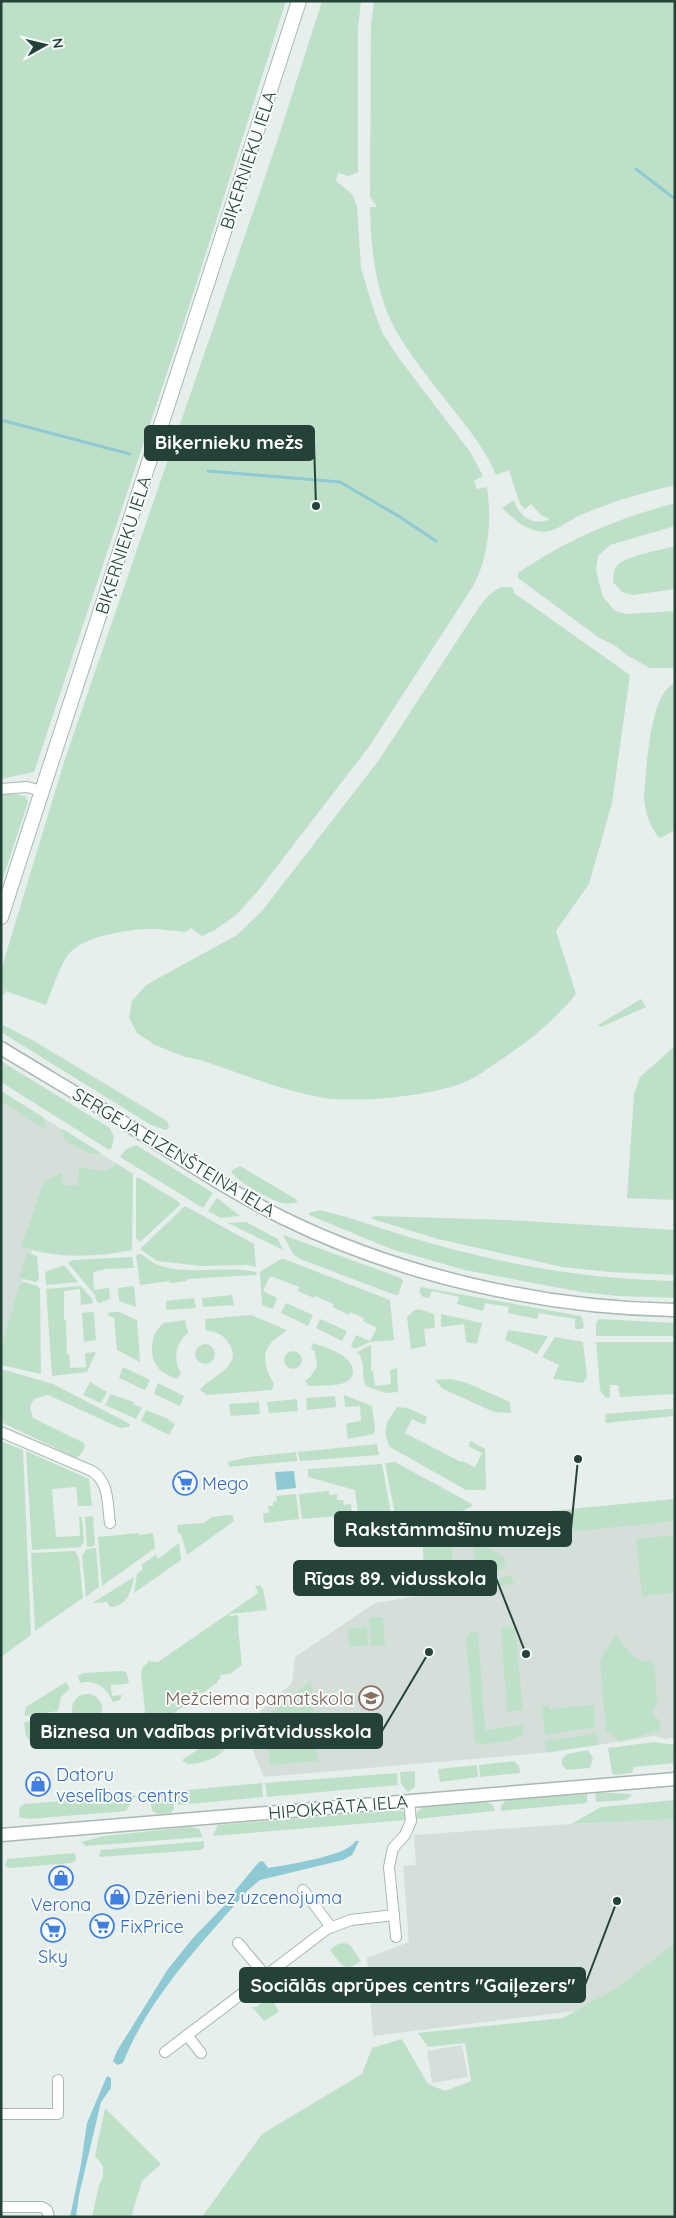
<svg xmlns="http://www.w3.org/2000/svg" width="676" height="2218" viewBox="0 0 676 2218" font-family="Quicksand,sans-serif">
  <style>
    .built { fill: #d4dfda }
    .green { fill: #bfe0c8 }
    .water { fill: #8ec9d4 }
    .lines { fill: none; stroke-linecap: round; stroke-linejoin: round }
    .stream { stroke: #8ec9d4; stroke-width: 3 }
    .minor-casing { stroke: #a8b8b2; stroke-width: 12 }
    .tertiary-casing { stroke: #a8b8b2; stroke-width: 15 }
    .secondary-casing { stroke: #a4bbb3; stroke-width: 16 }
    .minor { stroke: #fff; stroke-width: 10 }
    .tertiary { stroke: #fff; stroke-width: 12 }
    .secondary { stroke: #fff; stroke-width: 14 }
    .labels { text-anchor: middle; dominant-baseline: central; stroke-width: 4; stroke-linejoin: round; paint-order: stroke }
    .street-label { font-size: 18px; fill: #24423a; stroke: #f7fbf9 }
    .shop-label { font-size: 18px; fill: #366cbe; stroke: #f7fbf9; text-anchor: start }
    .education-label { font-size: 18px; fill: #785e54; stroke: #f7fbf9; text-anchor: end }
    .leader { fill: none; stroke: #24423a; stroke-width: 2 }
    .callout-dot { fill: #24423a; stroke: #f7fbf9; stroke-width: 2 }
    .callout { fill: #24423a; stroke: #24423a; stroke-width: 2 }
    .callout-label { font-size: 19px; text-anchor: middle; font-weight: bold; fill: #fff }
  </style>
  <rect width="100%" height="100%" fill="#e6efeb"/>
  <g class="built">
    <path d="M1 1091 131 1173 127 1189 50 1190 1 1353Z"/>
    <path d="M675 1499V1738L665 1739 654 1736 553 1752 264 1777 248 1739 245 1725 292 1683 295 1657 375 1603 424 1595 423 1544 473 1520Z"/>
    <path d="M675 1819V1957L600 2008 373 2036 367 1958 409 1942 403 1866 416 1865 414 1835 571 1824Z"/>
    <path d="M462 2045 468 2077 432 2083 427 2051Z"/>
  </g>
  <g class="green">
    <path d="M1 1H286L186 316 34 772 1 779Z"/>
    <path d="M322 1H361L358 28V172L349 176 338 173 336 181 352 194 357 206 361 268 373 308 383 334 401 361 471 453 483 476 474 481 477 489 487 487C492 520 489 559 472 588L368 748 258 891 236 915 215 930 202 936 191 928 186 932C174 931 162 929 151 929 129 929 82 936 68 955 58 969 53 989 46 1005L5 991 4 995 1 993V972L5 957 64 762 277 142Z"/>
    <path d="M374 1H675V485C642 493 614 501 583 514 572 518 560 529 549 531 530 535 514 520 502 508L514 500C519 516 533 527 550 519L541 515 531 504 525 509 520 504 509 470 496 475C485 448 466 426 448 403 429 379 410 355 395 329 375 291 371 249 370 207H376V205L370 197 371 25Z"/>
    <path d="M675 503V526L610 545 598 556 596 571 603 597 615 611 627 614 675 611V668H650L628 656 617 647 598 637 518 578V573C570 538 614 520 675 503Z"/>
    <path d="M675 546V589L633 595 622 592 613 582C613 577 613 572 616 567 623 556 661 550 675 546Z"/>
    <path d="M501 587H511L514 590V593L630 675 612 803 589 884 556 931 576 994C552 1023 528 1042 496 1063 487 1069 477 1077 467 1081 435 1096 359 1103 324 1098 282 1090 241 1074 201 1060L185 1057 155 1045 137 1033 129 1018 132 1001 145 986 155 980 237 935 262 911 379 760 479 607 489 595Z"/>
    <path d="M675 683V830L660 838C649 828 644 807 644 793 647 769 649 693 675 683Z"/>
    <path d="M6 793 25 796 28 802 1 884V795Z"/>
    <path d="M641 999 646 1007 601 1027 598 1025Z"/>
    <path d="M1 1024 34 1041 167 1121 169 1127 166 1130 151 1125 1 1032Z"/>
    <path d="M675 1046V1200L627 1198 634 1095 640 1077Z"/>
    <path d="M1 1061 110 1128 114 1137 112 1147 109 1150 1 1082Z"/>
    <path d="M1 1091 43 1117 47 1130 4 1103 1 1105Z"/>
    <path d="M61 1128 101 1153 90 1154 66 1141Z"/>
    <path d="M136 1145 213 1193 203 1208 120 1157 126 1149Z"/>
    <path d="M116 1163 133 1174 132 1250C94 1258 55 1258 21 1247L44 1181 62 1172V1185H78L79 1167C94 1168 105 1177 116 1163Z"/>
    <path d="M240 1166 294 1198 298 1202C293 1203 287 1204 282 1203 271 1200 235 1181 231 1171Z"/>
    <path d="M138 1177 179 1202 180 1205 140 1242 136 1238V1179Z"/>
    <path d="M217 1198 240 1216 220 1218 208 1211Z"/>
    <path d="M185 1206 254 1244 256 1267 247 1265 201 1266 157 1261 140 1249Z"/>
    <path d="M320 1210C357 1219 393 1233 430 1243 510 1266 591 1279 675 1281V1298L618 1296 581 1292 465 1270 391 1249 309 1215V1213Z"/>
    <path d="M377 1216 507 1220 675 1230V1275L609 1272 562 1267 438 1239 372 1219V1217Z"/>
    <path d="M246 1222 278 1239 283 1250 228 1223Z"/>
    <path d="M283 1235 401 1278 403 1281 398 1295H395L300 1259 293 1254Z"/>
    <path d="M27 1252 37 1256 39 1279 36 1282 19 1278Z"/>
    <path d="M141 1254C147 1258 152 1263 158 1265 190 1276 225 1265 257 1272L256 1275 187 1279V1281L170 1283 169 1281 140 1285 136 1255Z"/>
    <path d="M132 1257 134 1268 106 1269 93 1272 94 1290 109 1288 110 1299 99 1303 96 1300 95 1295 68 1263 72 1260Z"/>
    <path d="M284 1259 390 1300 394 1340 370 1342 355 1349 351 1346 356 1335 370 1341 377 1328 363 1321 364 1318 350 1312 349 1315 333 1307V1304L315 1296 314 1298 298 1291 299 1287 270 1276 263 1291 277 1298 273 1309 262 1305 260 1272 279 1260Z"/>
    <path d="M64 1265 78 1282 46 1285 45 1272Z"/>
    <path d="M24 1282 38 1286 40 1290 41 1374 1 1365V1346L20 1284Z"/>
    <path d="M81 1286 92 1299 93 1303 81 1305 80 1289 64 1291V1320H66L67 1354H69L70 1368 86 1367 85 1353 96 1352 87 1372 52 1376 46 1289Z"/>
    <path d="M134 1286 136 1307 119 1301 118 1288Z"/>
    <path d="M421 1287 580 1316 582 1318 584 1326 582 1329H575V1319L539 1313 537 1319 508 1313 509 1307 485 1303 483 1311 457 1304 459 1297 432 1291 429 1298 423 1297 419 1291Z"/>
    <path d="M232 1295 234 1305 203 1307 202 1298Z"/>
    <path d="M194 1298 196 1308 166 1310V1301Z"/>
    <path d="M286 1303 313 1315 308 1326 281 1313Z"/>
    <path d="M419 1309 434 1314 435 1328 424 1329 426 1346 411 1349 407 1317 415 1310Z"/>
    <path d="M94 1312 96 1340 84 1342 82 1313Z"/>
    <path d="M110 1312H119L137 1320 140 1362 117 1350 114 1318 107 1315Z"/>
    <path d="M441 1314 482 1323 477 1344 466 1342 464 1324 441 1327Z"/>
    <path d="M251 1315 287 1330C283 1334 278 1336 274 1340 259 1353 266 1370 274 1384L272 1390 207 1395 200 1390C207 1378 248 1366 227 1341 222 1334 215 1331 206 1331L205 1319Z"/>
    <path d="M320 1319 347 1331 342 1341 316 1328Z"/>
    <path d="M599 1319 675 1323V1336H596V1323Z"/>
    <path d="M185 1320 188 1333C175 1344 173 1358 181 1374L176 1379C171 1376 164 1374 159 1369 148 1356 150 1333 164 1323Z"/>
    <path d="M508 1330 548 1336 537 1354 505 1340Z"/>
    <path d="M555 1337 583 1342 587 1377 583 1383 553 1379 559 1365 542 1357Z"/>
    <path d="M596 1342H675V1394L620 1397 618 1385H610V1398L605 1397 600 1390Z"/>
    <path d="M313 1343C326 1348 352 1354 353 1371 353 1374 351 1379 348 1381 338 1387 320 1385 309 1386L305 1381 310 1377 317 1367 315 1352 311 1348Z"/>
    <circle cx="205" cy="1354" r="10"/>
    <path d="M371 1345V1371H373L375 1386 391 1384 390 1370 397 1368 398 1392 386 1393 366 1386C361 1376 366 1360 357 1352Z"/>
    <circle cx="293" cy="1360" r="9"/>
    <path d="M123 1367 150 1380 145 1390 119 1378Z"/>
    <path d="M1 1369 53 1384 130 1424 129 1427 120 1428 48 1395 34 1399 30 1407 33 1418 84 1443 85 1447 81 1454 76 1458 1 1422Z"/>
    <path d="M452 1379 467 1383 510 1402 511 1413 494 1412 443 1389 435 1380Z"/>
    <path d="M90 1382 107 1392 101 1403 83 1395Z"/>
    <path d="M158 1383 184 1396 180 1406 154 1394Z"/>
    <path d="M111 1394 134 1402 133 1404 142 1408 136 1419 105 1405Z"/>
    <path d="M344 1395 372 1406 375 1430 373 1434 348 1439 346 1425 347 1423 361 1421 360 1406 345 1407Z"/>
    <path d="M335 1396 336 1407 307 1410 306 1398Z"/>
    <path d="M297 1399 298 1411 269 1413 267 1402Z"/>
    <path d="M259 1402 260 1414 231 1416 229 1404Z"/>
    <path d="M397 1407 408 1408 427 1417 425 1425 412 1419 405 1433 461 1462 462 1461 475 1467 482 1453 468 1446 471 1441 485 1449 486 1490H466L390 1447C381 1428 387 1422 397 1407Z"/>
    <path d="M669 1409H673V1416L606 1423 605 1414Z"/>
    <path d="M146 1410 169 1419 168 1420 175 1424 169 1435 141 1421Z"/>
    <path d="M1 1441 23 1450 31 1635 1 1657Z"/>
    <path d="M377 1444 379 1455 300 1461 298 1452Z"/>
    <path d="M26 1451 89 1479 92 1506H78L76 1487 52 1489 56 1537 80 1536 79 1517H82L84 1542 80 1547 32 1550Z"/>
    <path d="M296 1452 297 1461 229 1467 228 1462 249 1457Z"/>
    <path d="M395 1462 472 1504V1506L437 1525 429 1518 395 1514 385 1463Z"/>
    <path d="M382 1464 391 1514H358L355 1490 308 1477V1469Z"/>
    <path d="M329 1491V1495L337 1494V1500H343L344 1505 351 1504 352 1515 302 1519 299 1494Z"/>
    <path d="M296 1494 299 1519 264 1523 263 1513H269L268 1506H273V1502L277 1501 276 1496Z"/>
    <path d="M675 1499V1521L567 1532 568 1541 530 1546 527 1513Z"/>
    <path d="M227 1515H232L234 1521 187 1555 181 1534 178 1533 177 1525 204 1523 212 1517Z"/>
    <path d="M93 1516 95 1546 87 1547 85 1517Z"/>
    <path d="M453 1530 451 1587 425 1595 423 1544Z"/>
    <path d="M138 1533 139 1535 153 1533 155 1548 102 1586 98 1537Z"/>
    <path d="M675 1535V1592L642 1596 636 1539Z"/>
    <path d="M179 1543 181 1560 134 1593 137 1574 143 1569 141 1565 156 1555 158 1559Z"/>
    <path d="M477 1544H481L504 1557 505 1569 481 1573 478 1570 473 1550V1547Z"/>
    <path d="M96 1548 99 1587 86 1597 82 1555 87 1549Z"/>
    <path d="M75 1551 79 1558 83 1598 35 1631 31 1553Z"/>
    <path d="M415 1561 418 1587 403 1590 401 1572 405 1563Z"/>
    <path d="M510 1575 514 1584 475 1588V1586Z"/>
    <path d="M134 1577C131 1591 128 1606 110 1607L107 1602 94 1603V1602Z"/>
    <path d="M260 1585 263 1589 267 1610 229 1614 230 1616 238 1615 239 1627H238L242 1665 230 1674 220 1675 221 1678 217 1681 218 1682 203 1693 202 1692 195 1696 194 1694 191 1696 192 1698 186 1703 187 1704 171 1715 170 1714 162 1719 160 1717 156 1719 159 1724 147 1732 141 1672 143 1666 147 1664 148 1661 158 1662 258 1593 255 1586Z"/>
    <path d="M383 1617 385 1645 371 1646 369 1618Z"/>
    <path d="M367 1627 368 1645 349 1647 348 1628Z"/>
    <path d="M515 1627 523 1710 507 1712 501 1628Z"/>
    <path d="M478 1632 485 1730 522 1725 524 1735 514 1738 513 1740 480 1745 475 1742 466 1639 469 1633Z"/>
    <path d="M616 1635C627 1648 633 1662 651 1662L655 1667 657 1703 652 1712C656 1718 663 1722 660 1730L620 1742 606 1730 600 1660Z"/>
    <path d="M121 1671 126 1672 129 1681 127 1684 111 1685 112 1696 122 1695 120 1700 113 1702C107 1688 96 1679 80 1683L78 1676 84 1673Z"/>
    <path d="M311 1680 315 1726 266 1731 265 1718Z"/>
    <path d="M66 1682 70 1688 61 1697 58 1711 24 1716 26 1707Z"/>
    <circle cx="87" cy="1709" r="15"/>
    <path d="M550 1705V1709L594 1705 595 1727 545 1735 542 1706Z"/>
    <path d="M113 1714 134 1720V1735L132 1739 96 1743 94 1738 108 1728Z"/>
    <path d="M59 1717 68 1733 85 1739 82 1744 42 1747 33 1745 26 1736 24 1722Z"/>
    <path d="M229 1729 230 1744C219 1758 204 1764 187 1764L182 1760Z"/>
    <path d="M315 1732 318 1761 270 1765 267 1736Z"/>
    <path d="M596 1734 599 1745 546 1752 545 1741Z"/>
    <path d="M654 1742 675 1745V1763L634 1767 632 1773 615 1775 612 1773 608 1748Z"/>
    <path d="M588 1750 593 1758 590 1768 567 1770 562 1765V1759L567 1754Z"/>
    <path d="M514 1761 519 1766 520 1773 480 1777 479 1765Z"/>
    <path d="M477 1765 478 1777 440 1782 438 1769Z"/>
    <path d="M415 1771V1787L408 1792 401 1784 400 1772Z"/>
    <path d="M397 1773 398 1785 267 1797 265 1783Z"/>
    <path d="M262 1783 263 1797 178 1805 176 1791Z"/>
    <path d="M173 1791 174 1809 171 1813 158 1814 152 1811 149 1793Z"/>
    <path d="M595 1792 631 1794V1796L626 1800 596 1802Z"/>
    <path d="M587 1794V1803L501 1811V1806L506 1800Z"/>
    <path d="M136 1795 126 1811 29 1819 19 1817 20 1807 24 1804Z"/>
    <path d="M675 1800V1819L571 1824 601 1807Z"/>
    <path d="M487 1802 493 1805 495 1811 416 1819 417 1812 423 1807Z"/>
    <path d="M399 1810 406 1813 407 1820 213 1836 218 1825Z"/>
    <path d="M190 1827 199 1829 203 1837 86 1846 81 1842 104 1836Z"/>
    <path d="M204 1841V1848L200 1850 99 1857 101 1850Z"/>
    <path d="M75 1853 76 1860 72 1863 9 1868 5 1866 7 1859Z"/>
    <path d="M345 1943 351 1946 361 1961C344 1974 341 1964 330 1950L338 1944Z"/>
    <path d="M675 1943V2217H202L262 2134 362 2074 372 2048 402 2039 428 2084 445 2091 471 2081 465 2043 428 2047 418 2033 563 2018 618 1987Z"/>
    <path d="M270 1996 279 2012 264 2021 252 2007H256Z"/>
    <path d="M105 2108 161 2164 142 2181 131 2217H92L99 2185 103 2177V2166L95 2156Z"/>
  </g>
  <g class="water">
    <path d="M294 1471 296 1488 277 1490 275 1472Z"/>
    <path d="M355 1841H359L352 1855 343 1860 260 1880 247 1891C201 1944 149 1997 123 2063L117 2065 113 2061 117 2051 168 1969 193 1938 224 1906 229 1898 259 1862 263 1861 268 1868C285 1865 349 1856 355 1841Z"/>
    <path d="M107 2076 111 2078V2088L101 2102 79 2195 76 2217H70L81 2164 87 2123Z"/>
  </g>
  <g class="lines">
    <g class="stream">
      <path d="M636 169 675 199"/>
      <path d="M1 420 130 454"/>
      <path d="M208 471 340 482 400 517 436 541"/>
    </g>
    <g class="minor-casing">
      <g id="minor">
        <path d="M1 789 27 787 42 791"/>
        <path d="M1 1432 92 1471C110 1483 107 1504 110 1523"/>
        <path d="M303 1890 331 1927"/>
        <path d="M396 1937 389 1867 393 1848 405 1835 411 1821 409 1801"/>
        <path d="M238 1943 266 1976"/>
        <path d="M187 2035 201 2053"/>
        <path d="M165 2052 327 1929 351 1920 394 1915"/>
        <path d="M1 2114H58V2080"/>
        <path d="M1 2207H42L47 2210 49 2217"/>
      </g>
    </g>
    <g class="tertiary-casing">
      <g id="tertiary">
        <path d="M1 1048C45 1075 90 1101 134 1129 183 1160 231 1192 283 1218 401 1276 543 1308 675 1310"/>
        <path d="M1 1835 675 1779"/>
      </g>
    </g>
    <g class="secondary-casing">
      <path id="secondary" d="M1 917 299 1"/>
    </g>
    <use href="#minor" class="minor"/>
    <use href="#tertiary" class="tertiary"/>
    <use href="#secondary" class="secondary"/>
  </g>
  <defs>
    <g id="supermarket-ring" transform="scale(1.25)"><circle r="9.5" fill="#f7fbf9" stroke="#3f7fe0" stroke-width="1.5"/><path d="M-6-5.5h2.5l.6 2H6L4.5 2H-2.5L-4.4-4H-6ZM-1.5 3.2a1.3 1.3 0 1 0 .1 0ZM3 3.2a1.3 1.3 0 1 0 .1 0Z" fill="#3f7fe0"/></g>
    <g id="school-ring" transform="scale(1.25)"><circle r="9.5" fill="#f7fbf9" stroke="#8d6e63" stroke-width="1.5"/><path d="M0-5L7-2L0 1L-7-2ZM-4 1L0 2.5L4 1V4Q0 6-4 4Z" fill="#8d6e63"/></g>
    <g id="shop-ring" transform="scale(1.25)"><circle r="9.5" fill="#f7fbf9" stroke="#3f7fe0" stroke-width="1.5"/><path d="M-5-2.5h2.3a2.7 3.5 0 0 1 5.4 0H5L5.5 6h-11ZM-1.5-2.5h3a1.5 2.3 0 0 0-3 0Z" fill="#3f7fe0"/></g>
  </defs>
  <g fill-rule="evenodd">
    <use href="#supermarket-ring" x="185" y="1483"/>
    <use href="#school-ring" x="371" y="1698"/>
    <use href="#shop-ring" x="38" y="1784"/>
    <use href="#shop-ring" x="61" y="1878"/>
    <use href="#shop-ring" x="117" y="1897"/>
    <use href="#supermarket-ring" x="102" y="1926"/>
    <use href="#supermarket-ring" x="53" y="1930"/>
  </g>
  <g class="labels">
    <g class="street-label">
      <text transform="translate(248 160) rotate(-72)">BIĶERNIEKU IELA</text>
      <text transform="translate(123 545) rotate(-72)">BIĶERNIEKU IELA</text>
      <text transform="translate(174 1152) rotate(31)">SERGEJA EIZENŠTEINA IELA</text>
      <text transform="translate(338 1807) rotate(-5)">HIPOKRĀTA IELA</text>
    </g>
    <g class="shop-label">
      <text x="202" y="1483">Mego</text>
      <text x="56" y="1774">Datoru<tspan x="56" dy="21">veselības centrs</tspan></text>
      <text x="134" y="1897">Dzērieni bez uzcenojuma</text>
      <text x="61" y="1904" text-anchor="middle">Verona</text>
      <text x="120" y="1926">FixPrice</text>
      <text x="53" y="1956" text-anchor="middle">Sky</text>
    </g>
    <g class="education-label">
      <text x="354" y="1698">Mežciema pamatskola</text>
    </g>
  </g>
  <path class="leader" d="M316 506L314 443M578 1459L571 1529M526 1654L496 1578M429 1652L382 1731M617 1901L585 1985"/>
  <g class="callout-dot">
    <circle cx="316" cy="506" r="5"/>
    <circle cx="578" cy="1459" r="5"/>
    <circle cx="526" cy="1654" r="5"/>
    <circle cx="429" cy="1652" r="5"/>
    <circle cx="617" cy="1901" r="5"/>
  </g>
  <g class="callout">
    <rect x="145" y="426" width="169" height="34" rx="5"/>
    <rect x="335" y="1512" width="236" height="34" rx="5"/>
    <rect x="294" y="1561" width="202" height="34" rx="5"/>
    <rect x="31" y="1714" width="351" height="34" rx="5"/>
    <rect x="240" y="1968" width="345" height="34" rx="5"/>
  </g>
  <g class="callout-label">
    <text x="229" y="449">Biķernieku mežs</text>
    <text x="453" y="1536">Rakstāmmašīnu muzejs</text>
    <text x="395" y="1585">Rīgas 89. vidusskola</text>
    <text x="206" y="1738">Biznesa un vadības privātvidusskola</text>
    <text x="413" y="1992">Sociālās aprūpes centrs "Gaiļezers"</text>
  </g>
  <rect width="676" height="2218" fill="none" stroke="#24423a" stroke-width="5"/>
  <g transform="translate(45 45) rotate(82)" stroke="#f7fbf9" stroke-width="4" paint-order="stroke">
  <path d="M0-4L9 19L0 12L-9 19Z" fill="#24423a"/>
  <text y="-8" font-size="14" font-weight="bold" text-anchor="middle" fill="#24423a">N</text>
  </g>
</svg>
